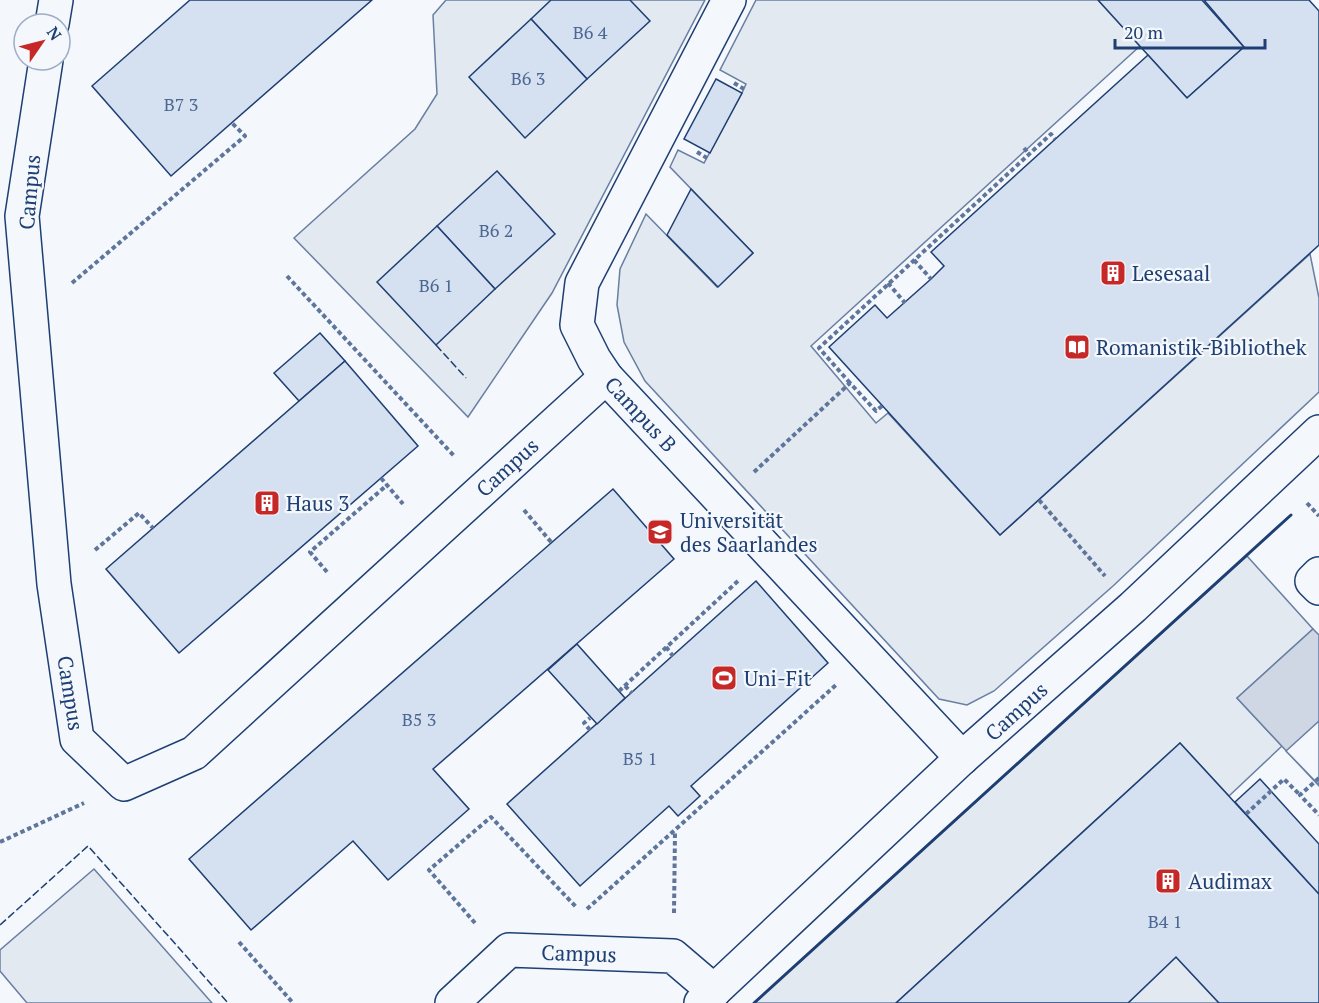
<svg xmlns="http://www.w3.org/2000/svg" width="1319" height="1003" viewBox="0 0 1319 1003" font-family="'PT Serif',serif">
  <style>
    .green { fill: #e3e9f0; stroke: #687fa3; stroke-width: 1.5 }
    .water { fill: #cfd7e4; stroke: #687fa3; stroke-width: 1.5 }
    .pier { fill: #f4f7fb; stroke: #687fa3; stroke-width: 1.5 }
    .building { fill: #d5e0f0; stroke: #1d3f73; stroke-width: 1.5 }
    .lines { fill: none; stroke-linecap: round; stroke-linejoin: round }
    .minor-casing { stroke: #1d3f73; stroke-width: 36 }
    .path { stroke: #5e769c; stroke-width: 4; stroke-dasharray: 4.5 3; stroke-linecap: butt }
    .minor { stroke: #f4f7fb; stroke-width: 33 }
    .fence { stroke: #1d3f73; stroke-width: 1.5; stroke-dasharray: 8 3; stroke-linecap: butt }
    .wall { stroke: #1d3f73; stroke-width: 3 }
    .labels { text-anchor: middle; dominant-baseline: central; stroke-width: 4.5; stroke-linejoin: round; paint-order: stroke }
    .number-label { font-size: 18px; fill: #4b6792 }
    .street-label { font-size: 21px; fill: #1d3f73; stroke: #f4f7fb }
    .poi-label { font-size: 21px; fill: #1d3f73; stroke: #f4f7fb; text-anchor: start }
  </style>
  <rect width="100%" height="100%" fill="#f4f7fb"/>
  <g class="green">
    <path d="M446 0H705L552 293 468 417 294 238 415 129 437 94 433 15Z"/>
    <path d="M756 0H1098L1140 46 811 346 876 423 888 413 1000 535 1310 254 1319 298V392L1113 586 994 691 967 705 939 699 645 381 624 342 617 305 620 269 646 214 717 287 753 253 670 167 678 150 704 163 742 93 746 84 720 70Z"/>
    <path d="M1247 556 1313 629 1237 698 1282 746 1229 796 1180 743 896 1003H754Z"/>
    <path d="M94 869 212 1003H27L0 971V950Z"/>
    <path d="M1176 957 1219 1003H1128Z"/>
  </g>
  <path class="water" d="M1313 629 1319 635V786L1237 698Z"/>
  <path class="pier" d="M1319 721V785L1286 751Z"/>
  <g class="building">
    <path d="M190 0H372L171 176 92 86Z"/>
    <path d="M551 0H630L650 21 587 79 531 19Z"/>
    <path d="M1098 0H1202L1244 47 1187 98Z"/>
    <path d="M1204 0H1309L1319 11V245L1000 535 829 347 875 305 887 318 931 279 944 266 931 252 1148 55 1187 98 1244 47Z"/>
    <path d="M531 19 587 79 525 138 469 77Z"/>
    <path d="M716 79 742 93 710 153 684 139Z"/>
    <path d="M497 171 555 234 495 289 437 226Z"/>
    <path d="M691 189 753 253 718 287 667 235Z"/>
    <path d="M437 226 495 289 436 345 377 282Z"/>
    <path d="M320 333 345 361 299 401 274 373Z"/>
    <path d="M345 361 418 446 179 653 106 569Z"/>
    <path d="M613 489 674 559 433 769 469 809 388 880 353 841 251 930 189 859Z"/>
    <path d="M756 581 828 663 691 786 700 796 678 816 669 806 580 886 507 804Z"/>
    <path d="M577 644 625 698 597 724 548 670Z"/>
    <path d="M1180 743 1319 894V1003H1219L1176 957 1128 1003H896Z"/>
    <path d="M1260 779 1319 844V894L1235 802Z"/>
  </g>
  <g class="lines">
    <g class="minor-casing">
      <g id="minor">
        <path d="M729 0 582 283 577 325 594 359 606 377 962 758"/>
        <path d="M52 24 56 0"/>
        <path d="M46 60 22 216 54 584 77 739 124 784 194 753 606 377"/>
        <path d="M1319 574 1312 581 1319 588"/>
        <path d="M452 1003 509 950 673 956 714 991"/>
        <path d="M701 1003 962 758 1133 607 1319 432"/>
      </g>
    </g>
    <g class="path">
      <path d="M734 83 744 89"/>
      <path d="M1024 148 1029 154"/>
      <path d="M697 152 707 158"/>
      <path d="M914 260 931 279"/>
      <path d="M287 276 455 457"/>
      <path d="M72 283 245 136 232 123"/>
      <path d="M888 283 905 303"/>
      <path d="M850 383 819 348 1051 134 1055 139"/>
      <path d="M754 472 850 383 876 411 882 406"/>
      <path d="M381 478 403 504"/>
      <path d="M1039 500 1105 576"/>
      <path d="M1307 503 1319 516"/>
      <path d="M524 510 551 542"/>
      <path d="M95 550 139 513 153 528"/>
      <path d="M327 572 310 552 387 485"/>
      <path d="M666 647 673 656"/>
      <path d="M625 686 632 693"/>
      <path d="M619 691 738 581"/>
      <path d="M590 730 584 723 590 718"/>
      <path d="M1319 778 1300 795 1319 815"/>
      <path d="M1246 814 1284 779 1300 795"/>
      <path d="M0 842 84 803"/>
      <path d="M587 909 836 685"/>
      <path d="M674 913 675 831"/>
      <path d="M475 923 429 870 491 817 577 908"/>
      <path d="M239 942 293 1003"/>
    </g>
    <use href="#minor" class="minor"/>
    <g class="fence">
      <path d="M436 345 466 378"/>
      <path d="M0 925 88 846 228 1003"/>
    </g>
    <path class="wall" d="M754 1003 1291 515"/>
  </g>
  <defs>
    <g id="building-square" transform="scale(1.35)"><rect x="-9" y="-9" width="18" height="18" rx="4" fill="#c62828" stroke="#f4f7fb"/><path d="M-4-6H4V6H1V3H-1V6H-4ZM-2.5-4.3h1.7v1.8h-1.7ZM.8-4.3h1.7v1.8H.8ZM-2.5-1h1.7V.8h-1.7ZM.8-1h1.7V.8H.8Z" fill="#fff"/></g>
    <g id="library-square" transform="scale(1.35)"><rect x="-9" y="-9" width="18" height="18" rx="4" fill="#c62828" stroke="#f4f7fb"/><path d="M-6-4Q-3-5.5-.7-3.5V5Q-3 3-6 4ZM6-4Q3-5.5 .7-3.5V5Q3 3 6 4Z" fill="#fff"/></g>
    <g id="university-square" transform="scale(1.35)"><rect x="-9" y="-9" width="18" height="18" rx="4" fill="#c62828" stroke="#f4f7fb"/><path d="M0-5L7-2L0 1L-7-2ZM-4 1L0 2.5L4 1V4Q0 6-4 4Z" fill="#fff"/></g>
    <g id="stadium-square" transform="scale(1.35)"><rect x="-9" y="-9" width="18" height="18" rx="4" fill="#c62828" stroke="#f4f7fb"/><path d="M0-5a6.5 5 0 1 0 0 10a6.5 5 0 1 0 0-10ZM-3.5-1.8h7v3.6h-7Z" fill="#fff"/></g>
  </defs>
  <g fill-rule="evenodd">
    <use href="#building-square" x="1113" y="273"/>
    <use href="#library-square" x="1077" y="347"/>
    <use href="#building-square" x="267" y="503"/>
    <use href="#university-square" x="660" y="532"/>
    <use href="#stadium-square" x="724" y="678"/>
    <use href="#building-square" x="1168" y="881"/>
  </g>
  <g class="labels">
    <g class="number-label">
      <text x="590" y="32">B6 4</text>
      <text x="528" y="78">B6 3</text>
      <text x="181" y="104">B7 3</text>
      <text x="496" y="230">B6 2</text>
      <text x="436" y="285">B6 1</text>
      <text x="419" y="719">B5 3</text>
      <text x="640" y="758">B5 1</text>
      <text x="1165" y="921">B4 1</text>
    </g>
    <g class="street-label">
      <text transform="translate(29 192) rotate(-85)">Campus</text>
      <text transform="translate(641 414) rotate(47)">Campus B</text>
      <text transform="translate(507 467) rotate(-42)">Campus</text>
      <text transform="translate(71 693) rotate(81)">Campus</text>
      <text transform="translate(1016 711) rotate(-42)">Campus</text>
      <text transform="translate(579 953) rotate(2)">Campus</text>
    </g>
    <g class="poi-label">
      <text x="1132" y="273">Lesesaal</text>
      <text x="1096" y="347">Romanistik-Bibliothek</text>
      <text x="286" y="503">Haus 3</text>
      <text x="680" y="520">Universität<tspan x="680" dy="24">des Saarlandes</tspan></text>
      <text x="744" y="678">Uni-Fit</text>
      <text x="1188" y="881">Audimax</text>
    </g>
  </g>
  <g transform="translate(42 42) rotate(55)"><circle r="28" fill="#f4f7fb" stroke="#9eadc5" stroke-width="1.5"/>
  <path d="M0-4.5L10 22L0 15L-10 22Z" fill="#c62828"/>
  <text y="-9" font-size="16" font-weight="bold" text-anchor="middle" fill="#1d3f73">N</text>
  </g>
  <path d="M1115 39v9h150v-9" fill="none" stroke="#1d3f73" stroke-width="3"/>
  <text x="1124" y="39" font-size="18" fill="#1d3f73" stroke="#f4f7fb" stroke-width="4.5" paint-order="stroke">20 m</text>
</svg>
